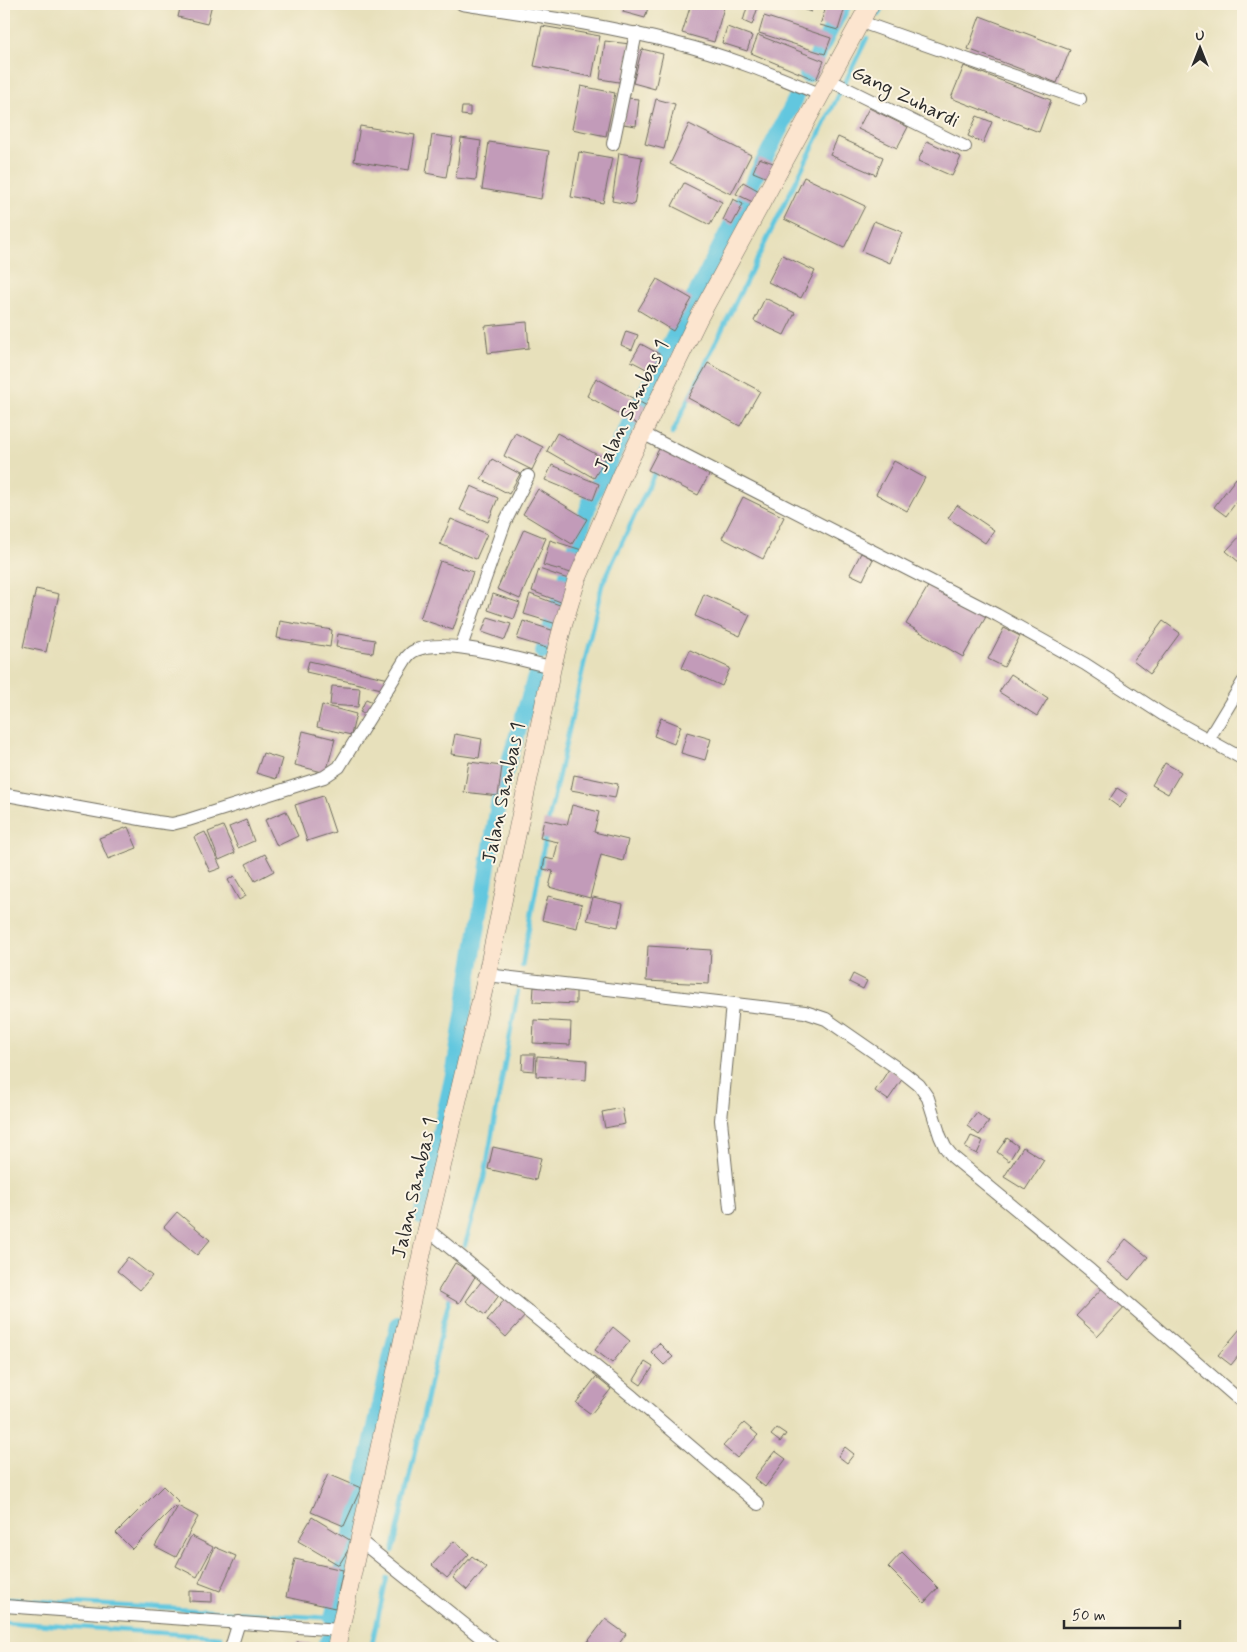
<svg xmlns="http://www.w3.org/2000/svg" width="1247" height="1652" viewBox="0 0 1247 1652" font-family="Mynerve,sans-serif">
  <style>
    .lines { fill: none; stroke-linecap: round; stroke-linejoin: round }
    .stream { stroke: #62c7df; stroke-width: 4.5 }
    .canal { stroke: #62c7df; stroke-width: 16 }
    .building { fill: #c29bb9 }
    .street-casing { stroke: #6d6a5d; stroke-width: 14 }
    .secondary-casing { stroke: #6d6a5d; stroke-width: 19 }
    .street { stroke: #fff; stroke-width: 12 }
    .secondary { stroke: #fce5cf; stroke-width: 18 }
    .labels { text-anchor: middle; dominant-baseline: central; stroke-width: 4; stroke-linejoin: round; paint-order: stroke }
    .street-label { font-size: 20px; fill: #2b2b2b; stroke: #fcf5e5 }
  </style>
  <rect width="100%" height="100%" fill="#fcf5e5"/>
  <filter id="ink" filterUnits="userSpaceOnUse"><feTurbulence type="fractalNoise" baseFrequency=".02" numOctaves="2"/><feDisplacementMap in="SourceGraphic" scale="10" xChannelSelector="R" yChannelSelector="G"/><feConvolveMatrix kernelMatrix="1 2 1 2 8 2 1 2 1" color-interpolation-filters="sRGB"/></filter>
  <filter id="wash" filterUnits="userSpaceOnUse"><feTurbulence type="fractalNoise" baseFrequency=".0096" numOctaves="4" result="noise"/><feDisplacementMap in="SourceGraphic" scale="20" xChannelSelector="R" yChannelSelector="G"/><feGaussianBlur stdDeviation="1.12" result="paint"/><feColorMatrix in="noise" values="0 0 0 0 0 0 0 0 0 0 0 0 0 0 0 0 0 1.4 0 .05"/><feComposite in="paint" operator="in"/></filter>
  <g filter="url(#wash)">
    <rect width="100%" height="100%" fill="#e7e0bb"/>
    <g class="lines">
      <g class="stream">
        <path d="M879 15 884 4"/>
        <path d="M672 434 711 352 867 38"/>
        <path d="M547 827 602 585 657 468"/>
        <path d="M522 966 546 834"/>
        <path d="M465 1245 484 1178 518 991"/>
        <path d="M393 1551 444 1320 451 1293"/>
        <path d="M4 1599 332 1618"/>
        <path d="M4 1622 221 1637 218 1648"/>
        <path d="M371 1648 387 1578"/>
      </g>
      <g class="canal">
        <path d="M807 75 844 4"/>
        <path d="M543 652 591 498 796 98"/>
        <path d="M421 1217 454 1070 501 787 535 677"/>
        <path d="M332 1619 398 1324"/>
        <path d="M325 1648 327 1641"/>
      </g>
    </g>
    <g id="blocks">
      <g class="building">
        <path d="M181 4H212L207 24 178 17Z"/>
        <path d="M625 4H649L645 18 623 12Z"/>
        <path d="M691 4H725L714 42 682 33Z"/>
        <path d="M748 4H759L752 25 743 21Z"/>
        <path d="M779 4H796L794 9Z"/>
        <path d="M801 4H814L811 12 799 8Z"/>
        <path d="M827 4H846L838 30 820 25Z"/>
        <path d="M764 16 831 38 825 54 759 33Z"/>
        <path d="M980 16 1070 50 1057 83 968 49Z"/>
        <path d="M542 26 600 36 592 77 534 66Z"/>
        <path d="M727 27 752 36 747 51 722 43Z"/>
        <path d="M758 35 824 61 816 80 751 53Z"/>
        <path d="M605 41 630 44 625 83 600 79Z"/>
        <path d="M642 49 663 54 655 89 633 83Z"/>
        <path d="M964 66 1051 100 1039 132 951 98Z"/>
        <path d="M581 86 615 93 606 136 572 129Z"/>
        <path d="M626 98 639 99 636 126 623 124Z"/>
        <path d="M656 99 675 104 664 149 645 144Z"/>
        <path d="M462 107H470V116L461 115Z"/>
        <path d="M869 108 908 127 897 148 858 129Z"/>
        <path d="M977 116 992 122 983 143 968 136Z"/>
        <path d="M689 124 751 155 731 194 670 164Z"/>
        <path d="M360 126 415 135 409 170 354 161Z"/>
        <path d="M432 135 453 138 446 177 426 173Z"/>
        <path d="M838 137 883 157 876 175 830 155Z"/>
        <path d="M461 138 481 141 476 180 456 178Z"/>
        <path d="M927 141 961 157 952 176 918 161Z"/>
        <path d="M489 142 549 151 541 199 482 189Z"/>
        <path d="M579 152 612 158 603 203 571 197Z"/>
        <path d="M619 153 642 157 634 205 612 201Z"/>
        <path d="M759 158 776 164 770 179 753 172Z"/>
        <path d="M804 177 865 206 844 248 784 219Z"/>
        <path d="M743 182 763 193 757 204 736 194Z"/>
        <path d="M684 183 722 202 710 225 672 206Z"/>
        <path d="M733 199 743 204 732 225 723 220Z"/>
        <path d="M874 221 902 232 890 263 862 251Z"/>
        <path d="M782 255 815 271 801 298 768 282Z"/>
        <path d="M657 279 692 299 673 331 638 310Z"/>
        <path d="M765 298 795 313 784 335 754 321Z"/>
        <path d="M527 322 529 348 488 353 485 326Z"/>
        <path d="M626 331 638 335 632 350 621 345Z"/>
        <path d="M641 344 661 355 652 372 631 361Z"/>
        <path d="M708 363 760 391 740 426 688 398Z"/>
        <path d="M596 378 647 406 637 424 587 396Z"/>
        <path d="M515 433 543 447 532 470 504 456Z"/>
        <path d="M557 433 605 459 594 478 547 451Z"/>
        <path d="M660 447 710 473 698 495 648 470Z"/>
        <path d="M492 459 520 474 509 494 481 479Z"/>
        <path d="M894 461 925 478 907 511 876 494Z"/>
        <path d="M552 465 599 484 593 500 545 480Z"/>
        <path d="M1236 478 1243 484V493L1226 516 1214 507Z"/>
        <path d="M471 486 498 498 488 522 460 510Z"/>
        <path d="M538 489 587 519 572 544 523 514Z"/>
        <path d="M743 497 784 517 763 559 722 538Z"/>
        <path d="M957 505 994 530 985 543 948 518Z"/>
        <path d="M451 519 487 534 476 559 440 544Z"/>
        <path d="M524 529 546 538 520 599 497 589Z"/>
        <path d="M1243 533V560L1240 563 1226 551Z"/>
        <path d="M550 540 585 551 578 575 543 565Z"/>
        <path d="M861 553 873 559 863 580 850 574Z"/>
        <path d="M440 561 473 572 453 630 420 619Z"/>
        <path d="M539 569 574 581 566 604 532 591Z"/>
        <path d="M930 583 987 615 963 657 906 624Z"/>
        <path d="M36 589 59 594 46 652 23 647Z"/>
        <path d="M493 594 520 603 514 619 488 610Z"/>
        <path d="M530 594 565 607 560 625 524 614Z"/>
        <path d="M704 594 750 615 740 636 695 616Z"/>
        <path d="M488 617 511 624 505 640 482 632Z"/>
        <path d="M280 621 332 630 330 647 277 638Z"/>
        <path d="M523 621 558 632 553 650 517 639Z"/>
        <path d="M1163 621 1180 633 1150 674 1133 661Z"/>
        <path d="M1004 628 1020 636 1004 667 988 659Z"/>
        <path d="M338 634 375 640 373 653 336 647Z"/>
        <path d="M690 650 730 668 722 686 682 668Z"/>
        <path d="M309 661 389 679 386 690 306 672Z"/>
        <path d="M1011 674 1048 698 1037 716 999 692Z"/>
        <path d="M332 686 360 688 358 707 330 705Z"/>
        <path d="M366 699 375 703 368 716 360 712Z"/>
        <path d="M322 705 356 714 351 735 317 727Z"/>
        <path d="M661 718 681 726 674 744 654 736Z"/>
        <path d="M303 731 335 739 326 773 295 765Z"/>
        <path d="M687 732 711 739 705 760 681 753Z"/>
        <path d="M455 734 482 739 479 758 451 754Z"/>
        <path d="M263 753 282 759 276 779 256 773Z"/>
        <path d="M469 762 502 766 498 796 464 792Z"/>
        <path d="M1165 763 1181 772 1168 794 1152 785Z"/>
        <path d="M574 775 618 784 615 798 571 790Z"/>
        <path d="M1117 788 1128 795 1120 808 1109 800Z"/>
        <path d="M323 796 335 832 307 841 295 805Z"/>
        <path d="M572 805 599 812 594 832 628 840 623 861 601 855 590 898 549 887 553 871 543 869 545 858 554 860 558 842 540 838 544 820 567 825Z"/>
        <path d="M286 811 298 836 277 846 265 820Z"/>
        <path d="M246 820 254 841 238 848 229 827Z"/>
        <path d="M223 826 235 853 219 860 208 832Z"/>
        <path d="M128 827 137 848 108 859 99 838Z"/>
        <path d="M205 832 221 868 210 872 194 837Z"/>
        <path d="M265 854 274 871 255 881 246 864Z"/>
        <path d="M234 876 246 896 239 900 228 880Z"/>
        <path d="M548 896 582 904 577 928 542 920Z"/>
        <path d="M593 897 623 904 618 927 587 920Z"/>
        <path d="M648 946 711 950 709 984 646 981Z"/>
        <path d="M853 974 867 981 863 989 849 982Z"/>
        <path d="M534 987 576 989V1004L533 1002Z"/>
        <path d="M534 1020 571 1022 570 1045 533 1043Z"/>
        <path d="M523 1054H535L534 1071 522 1070Z"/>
        <path d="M537 1056 587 1060 586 1080 536 1076Z"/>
        <path d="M889 1069 903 1078 888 1100 875 1091Z"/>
        <path d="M622 1108 625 1124 605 1128 602 1112Z"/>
        <path d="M977 1113 989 1122 979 1135 967 1126Z"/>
        <path d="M971 1136 983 1141 977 1154 965 1148Z"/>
        <path d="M1007 1138 1018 1146 1009 1161 997 1152Z"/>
        <path d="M493 1147 541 1158 536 1180 488 1169Z"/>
        <path d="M1023 1147 1044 1160 1025 1190 1004 1177Z"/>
        <path d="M177 1212 210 1240 197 1255 164 1227Z"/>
        <path d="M1126 1239 1148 1257 1129 1280 1107 1262Z"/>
        <path d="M128 1257 152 1276 140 1290 117 1271Z"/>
        <path d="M455 1263 476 1275 459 1303 438 1291Z"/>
        <path d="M484 1278 502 1291 485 1315 466 1301Z"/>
        <path d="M1106 1284 1128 1304 1098 1336 1076 1316Z"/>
        <path d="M506 1298 526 1315 506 1337 487 1320Z"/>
        <path d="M613 1327 630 1341 612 1363 595 1350Z"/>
        <path d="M1240 1329 1243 1332V1350L1231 1365 1218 1355Z"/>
        <path d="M659 1343 673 1357 664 1365 651 1352Z"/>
        <path d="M645 1362 653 1367 641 1385 634 1380Z"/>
        <path d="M596 1377 611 1389 591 1414 576 1403Z"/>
        <path d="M744 1423 758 1435 737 1458 723 1446Z"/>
        <path d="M777 1428 786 1434 780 1442 771 1435Z"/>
        <path d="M845 1447 854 1454 847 1463 838 1456Z"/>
        <path d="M775 1451 786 1459 765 1487 754 1478Z"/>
        <path d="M328 1474 361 1488 344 1526 311 1512Z"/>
        <path d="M163 1486 179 1502 132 1549 116 1533Z"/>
        <path d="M178 1506 198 1517 176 1557 155 1546Z"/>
        <path d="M312 1517 353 1542 339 1565 298 1541Z"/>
        <path d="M191 1536 213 1547 197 1577 176 1566Z"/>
        <path d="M454 1541 469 1554 447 1578 432 1565Z"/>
        <path d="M215 1547 236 1556 220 1591 199 1583Z"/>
        <path d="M902 1552 938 1588 924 1603 888 1567Z"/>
        <path d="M472 1556 486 1567 467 1590 453 1578Z"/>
        <path d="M295 1559 343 1570 335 1608 286 1597Z"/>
        <path d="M189 1591 212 1592V1602L189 1601Z"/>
        <path d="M605 1619 626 1634 616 1648H583Z"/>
        <path d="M297 1642 324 1645V1648H296Z"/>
      </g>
    </g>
  </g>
  <g filter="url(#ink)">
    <use href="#blocks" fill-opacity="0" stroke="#6d6a5d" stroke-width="1"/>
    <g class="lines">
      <g class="street-casing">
        <g id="street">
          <path d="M462 4C533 15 605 25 675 43 726 55 774 75 822 95"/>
          <path d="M861 22 1080 99"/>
          <path d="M829 80 965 147"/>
          <path d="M613 144 636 33"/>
          <path d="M642 433 997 615 1085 664 1162 714 1243 759"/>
          <path d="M461 647 505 522 528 476"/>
          <path d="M1208 740 1243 682"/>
          <path d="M7 795 157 822 172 824 188 820 324 777 339 767 405 660C408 655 411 652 416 650 448 637 518 660 552 667"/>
          <path d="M487 975 805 1012 826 1019 904 1073 919 1085 928 1098 940 1136 945 1147 953 1157 1091 1271 1243 1403"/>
          <path d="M730 1208 721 1120 732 1004"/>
          <path d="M427 1229 633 1397 758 1504"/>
          <path d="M359 1540 494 1648"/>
          <path d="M4 1606 340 1630"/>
          <path d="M231 1648 239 1622"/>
        </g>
      </g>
      <g class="secondary-casing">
        <path id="secondary" d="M336 1648 427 1229 487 975 552 667 563 625 576 582 622 475 698 319 870 4"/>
      </g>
      <use href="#street" class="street"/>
      <use href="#secondary" class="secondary"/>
    </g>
  </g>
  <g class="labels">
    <g class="street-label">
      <text transform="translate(905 97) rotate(26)">Gang Zuhardi</text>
      <text transform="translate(632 406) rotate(-64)">Jalan Sambas 1</text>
      <text transform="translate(504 793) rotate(-78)">Jalan Sambas 1</text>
      <text transform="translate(415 1188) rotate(-77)">Jalan Sambas 1</text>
    </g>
  </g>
  <rect width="1247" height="1652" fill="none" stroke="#fcf5e5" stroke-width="20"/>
  <g transform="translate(1200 48)" stroke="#fcf5e5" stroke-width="4" paint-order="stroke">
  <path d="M0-4L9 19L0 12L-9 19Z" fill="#2b2b2b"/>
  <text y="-8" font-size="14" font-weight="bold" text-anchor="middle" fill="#2b2b2b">U</text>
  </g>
  <path d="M1064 1620v8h116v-8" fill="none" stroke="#2b2b2b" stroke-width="2.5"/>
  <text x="1072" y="1620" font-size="15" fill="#2b2b2b" stroke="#fcf5e5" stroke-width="4" paint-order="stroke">50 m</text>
</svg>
